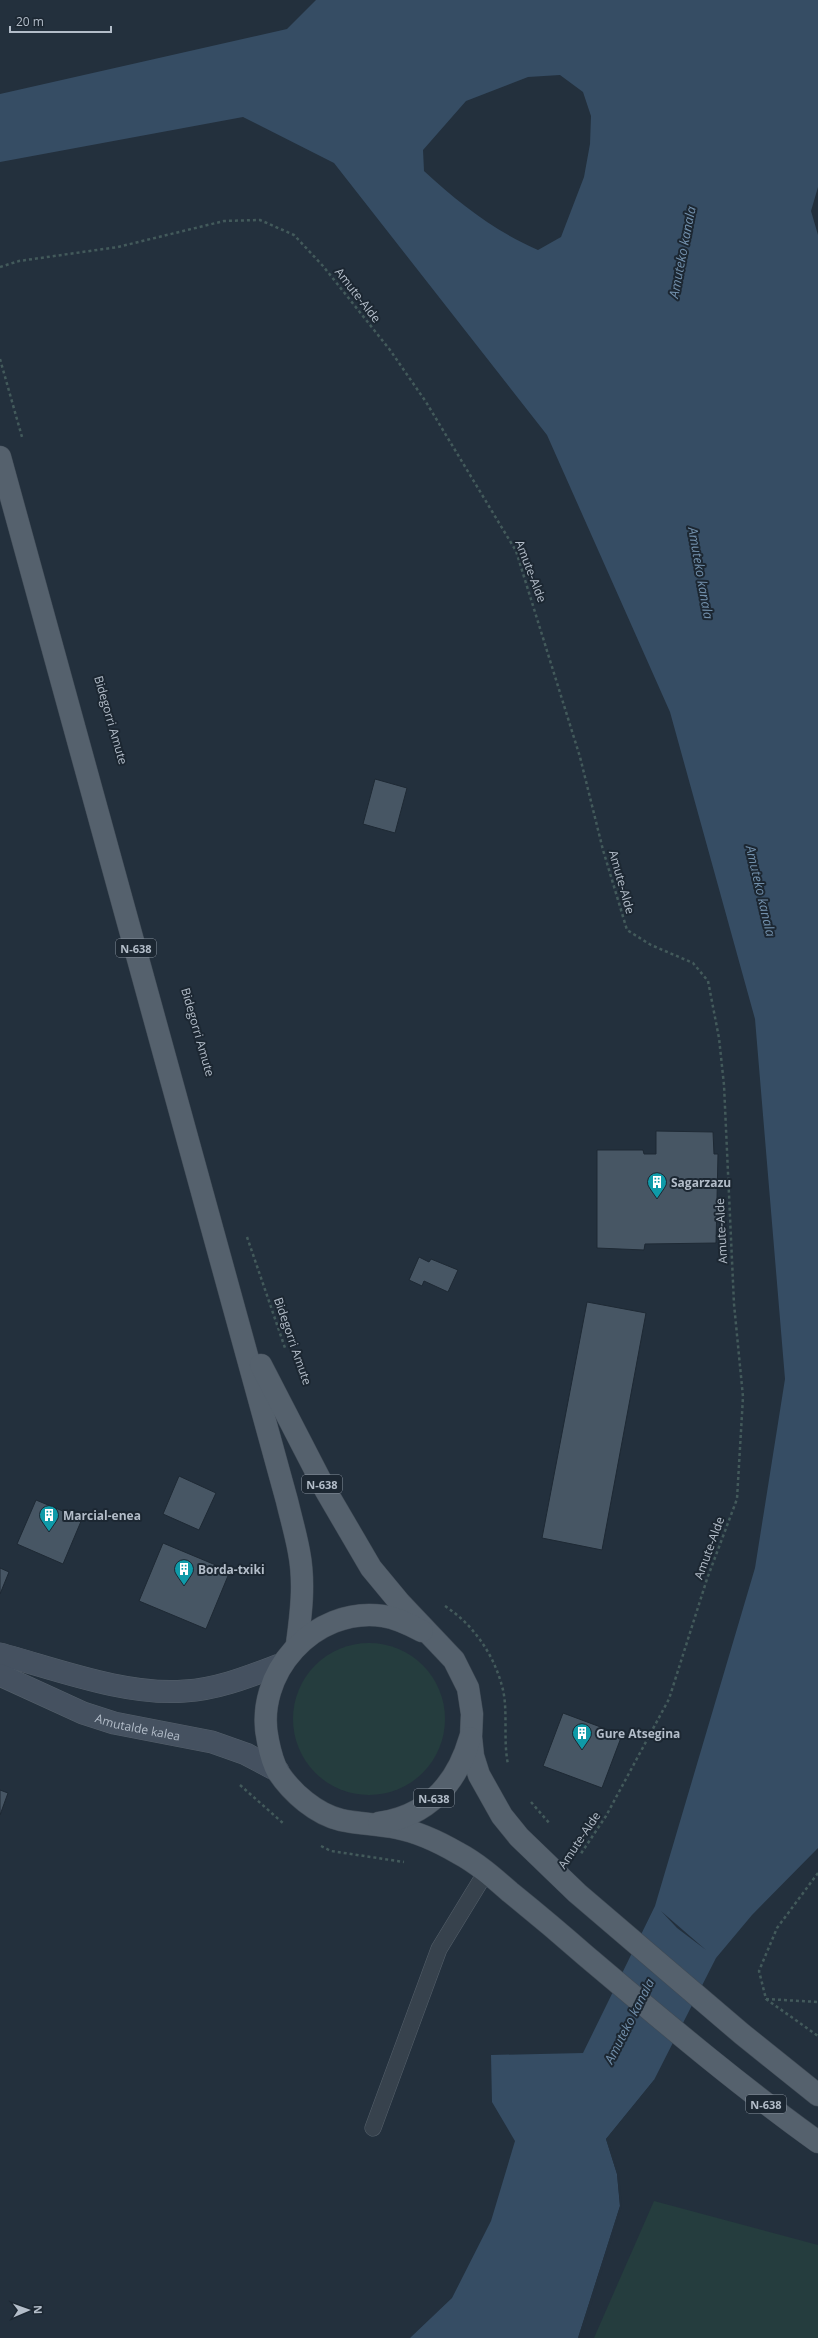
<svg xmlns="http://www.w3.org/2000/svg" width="818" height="2338" viewBox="0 0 818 2338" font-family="'Open Sans',sans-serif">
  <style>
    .green { fill: #253d3e }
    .water { fill: #364d64; fill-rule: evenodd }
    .pier { fill: #23303d }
    .building { fill: #475664; stroke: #1e2934 }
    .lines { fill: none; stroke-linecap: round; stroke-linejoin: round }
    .service-casing { stroke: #55606b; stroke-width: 17 }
    .secondary-casing { stroke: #55606b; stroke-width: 23 }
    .primary-casing { stroke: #404b56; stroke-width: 23 }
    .path { stroke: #435a5b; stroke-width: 2.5; stroke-dasharray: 3 3; stroke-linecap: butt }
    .service { stroke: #37424d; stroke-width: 16 }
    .secondary { stroke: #455160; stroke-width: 22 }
    .primary { stroke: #55616d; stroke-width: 22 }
    .labels { text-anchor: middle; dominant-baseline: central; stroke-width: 4; stroke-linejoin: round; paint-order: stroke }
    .shield { fill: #1c2732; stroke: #86909c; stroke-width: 1 }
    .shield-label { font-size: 11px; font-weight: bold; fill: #b3bdc9 }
    .street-label { font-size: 12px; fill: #b3bdc9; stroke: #1c2732 }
    .poi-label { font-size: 12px; font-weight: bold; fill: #b3bdc9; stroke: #1c2732; text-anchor: start }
    .water-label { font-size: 13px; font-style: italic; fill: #7290ac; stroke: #1c2732 }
  </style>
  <rect width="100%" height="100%" fill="#23303d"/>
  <g class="green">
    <circle cx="369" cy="1719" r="76"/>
    <path d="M654 2201 818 2245V2338H594Z"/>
  </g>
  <path class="water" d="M316 0H818V187L811 211 818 235V1848L752 1915 716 1958 654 2080 606 2139 617 2174 620 2206 578 2338H410L452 2298 491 2221 515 2141 492 2102 491 2055 583 2053 655 1906 755 1568 785 1379 755 1019 670 712 547 435 334 163 243 117 0 162V94L287 29ZM560 75 583 92 591 116 590 144 584 177 561 237 538 250C494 231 459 203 424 171L423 150 466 101 528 77ZM661 1911 706 1950 677 1928Z"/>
  <path class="pier" d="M654 2080 656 2081 608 2139 619 2174 622 2206 582 2334 578 2338 620 2206 617 2174 606 2139Z"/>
  <g class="building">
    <path d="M375 779 407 788 395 833 363 824Z"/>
    <path d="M656 1131 713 1132 714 1154H718L716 1243 645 1244 644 1250 597 1248V1150H643L644 1154H656Z"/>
    <path d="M419 1257 429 1262 431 1259 458 1270 448 1292 424 1281 422 1286 409 1280Z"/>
    <path d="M587 1302 646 1313 602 1550 542 1538Z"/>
    <path d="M179 1476 216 1493 199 1530 163 1514Z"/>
    <path d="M36 1500 82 1519 63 1564 17 1544Z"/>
    <path d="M163 1543 230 1571 206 1629 139 1601Z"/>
    <path d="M0 1568 9 1572 0 1594Z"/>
    <path d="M563 1713 622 1735 602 1788 543 1766Z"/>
    <path d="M0 1790 8 1793 0 1815Z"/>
  </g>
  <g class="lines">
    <g class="service-casing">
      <path id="service" d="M373 2128 439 1949 486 1872"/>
    </g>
    <g class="secondary-casing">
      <g id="secondary">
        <path d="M0 1654C56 1669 127 1696 185 1691 219 1689 250 1676 282 1664"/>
        <path id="s1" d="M0 1675 83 1713 114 1723 212 1742 246 1754 278 1771"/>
      </g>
    </g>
    <g class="primary-casing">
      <g id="primary">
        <path d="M0 457 287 1501C291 1518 296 1535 299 1552 305 1583 301 1614 297 1644"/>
        <path d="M261 1365 326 1491 371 1568 400 1603 454 1660 468 1688 472 1714 471 1737 473 1756 479 1775 502 1816 519 1837 577 1893 742 2034 818 2095"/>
        <path d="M422 1631C409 1624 397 1618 383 1616 314 1606 253 1674 268 1741 270 1751 273 1763 278 1772 292 1793 316 1814 341 1820 359 1824 378 1824 397 1828 418 1832 439 1842 458 1853 477 1863 494 1878 510 1892 536 1913 561 1934 586 1956 662 2020 737 2084 818 2142"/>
        <path d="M379 1823C428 1816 457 1783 470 1738"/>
      </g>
    </g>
    <g class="path">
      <path d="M0 267 19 261 118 247 224 221 260 220 294 235 323 266 390 350 426 402 516 551 580 757 603 850 627 930 651 945 693 963 708 981 719 1038 724 1085 734 1304 743 1397 737 1499 707 1579 669 1699 606 1816 580 1855"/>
      <path d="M0 359 22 437"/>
      <path d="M247 1237 285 1348"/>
      <path d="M445 1606C474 1625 495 1656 503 1690 508 1712 503 1741 508 1764"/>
      <path d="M240 1785 284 1824"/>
      <path d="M531 1802 550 1824"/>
      <path d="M321 1846 331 1851 404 1862"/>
      <path d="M818 1873 777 1928 759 1971 766 1999 818 2036"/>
      <path d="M766 1999 818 2002"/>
    </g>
    <use href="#service" class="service"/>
    <use href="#secondary" class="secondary"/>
    <use href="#primary" class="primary"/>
  </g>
  <defs>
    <g id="building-pin" transform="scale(1)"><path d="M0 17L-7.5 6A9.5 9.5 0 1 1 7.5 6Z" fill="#0f9aa8" stroke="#1c2732"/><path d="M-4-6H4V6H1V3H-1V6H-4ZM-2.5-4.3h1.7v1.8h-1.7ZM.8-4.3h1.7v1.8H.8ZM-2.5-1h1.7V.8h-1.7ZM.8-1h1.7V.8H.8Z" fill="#fff"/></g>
  </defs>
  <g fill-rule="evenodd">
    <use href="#building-pin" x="657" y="1182"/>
    <use href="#building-pin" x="49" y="1515"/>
    <use href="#building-pin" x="184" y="1569"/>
    <use href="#building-pin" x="582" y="1733"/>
  </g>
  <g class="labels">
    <g class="shield">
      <rect x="116" y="939" width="40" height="18" rx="3"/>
      <rect x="302" y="1475" width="40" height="18" rx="3"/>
      <rect x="414" y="1789" width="40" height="18" rx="3"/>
      <rect x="746" y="2095" width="40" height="18" rx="3"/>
    </g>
    <g class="shield-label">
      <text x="136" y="948">N-638</text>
      <text x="322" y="1484">N-638</text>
      <text x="434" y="1798">N-638</text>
      <text x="766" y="2104">N-638</text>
    </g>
    <g class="street-label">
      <text transform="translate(358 295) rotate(52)">Amute-Alde</text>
      <text transform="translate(531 571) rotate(69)">Amute-Alde</text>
      <text transform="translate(111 720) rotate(74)">Bidegorri Amute</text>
      <text transform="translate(622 882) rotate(74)">Amute-Alde</text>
      <text transform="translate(198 1032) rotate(74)">Bidegorri Amute</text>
      <text transform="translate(721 1231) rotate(-93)">Amute-Alde</text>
      <text transform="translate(293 1341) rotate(71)">Bidegorri Amute</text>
      <text transform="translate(709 1548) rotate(-70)">Amute-Alde</text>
      <text stroke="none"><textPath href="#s1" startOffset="148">Amutalde kalea</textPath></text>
      <text transform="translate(579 1840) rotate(-56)">Amute-Alde</text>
    </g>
    <g class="poi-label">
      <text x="671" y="1182">Sagarzazu</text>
      <text x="63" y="1515">Marcial-enea</text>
      <text x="198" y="1569">Borda-txiki</text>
      <text x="596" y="1733">Gure Atsegina</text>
    </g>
    <g class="water-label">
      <text transform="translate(682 252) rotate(-79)">Amuteko kanala</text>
      <text transform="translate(701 573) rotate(80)">Amuteko kanala</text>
      <text transform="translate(761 891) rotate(77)">Amuteko kanala</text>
      <text transform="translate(629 2021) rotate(-63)">Amuteko kanala</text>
    </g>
  </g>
  <g transform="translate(28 2310) rotate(88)" stroke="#1c2732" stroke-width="3" paint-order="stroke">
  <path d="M0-3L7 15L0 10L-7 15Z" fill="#b3bdc9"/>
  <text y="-6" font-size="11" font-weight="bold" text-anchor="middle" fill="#b3bdc9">N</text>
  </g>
  <path d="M10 26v6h101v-6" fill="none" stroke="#b3bdc9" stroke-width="2"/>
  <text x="16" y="26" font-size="12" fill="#b3bdc9" stroke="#1c2732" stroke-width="3" paint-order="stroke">20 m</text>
</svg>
